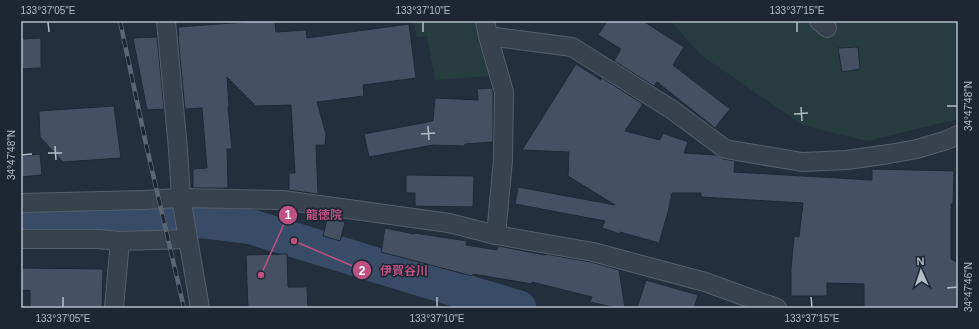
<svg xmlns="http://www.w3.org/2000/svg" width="979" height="329" viewBox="0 0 979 329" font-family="Arial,'Noto Sans JP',sans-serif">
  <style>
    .green { fill: #263c3f }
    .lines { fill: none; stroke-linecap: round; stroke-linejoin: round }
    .river { stroke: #394c67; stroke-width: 35 }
    .building { fill: #455162; stroke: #1f2835 }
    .minor-casing { stroke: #565f6c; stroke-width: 20 }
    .minor { stroke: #38414e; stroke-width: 18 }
    .rail-casing { stroke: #5a6575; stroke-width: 4.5 }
    .rail { stroke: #1d2633; stroke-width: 3; stroke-dasharray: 9; stroke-linecap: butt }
    .ticks { fill: none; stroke: #b4bcc9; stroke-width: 1.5 }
    .leader { fill: none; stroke: #bd5182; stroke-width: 1.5 }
    .callout-dot { fill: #bd5182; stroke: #1d2633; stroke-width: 1.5 }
    .mark-label { font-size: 12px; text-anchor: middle; font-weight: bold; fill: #fff }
    .callout-label { font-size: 12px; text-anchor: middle; font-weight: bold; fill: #bd5182; stroke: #1d2633; stroke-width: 3; stroke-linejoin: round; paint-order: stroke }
    .neatline { fill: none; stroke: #b4bcc9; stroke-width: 1.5 }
    .ticks-label { font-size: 10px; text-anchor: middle; fill: #b4bcc9 }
  </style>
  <rect width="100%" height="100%" fill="#242f3e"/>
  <g class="green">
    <path d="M413 21H478L491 76 435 80 427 36 417 37Z"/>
    <path d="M670 21H958V119L867 141 804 126 701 55Z"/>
  </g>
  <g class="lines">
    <path class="river" d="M21 220 153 218 204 221 252 227 425 280 519 308"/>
  </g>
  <g class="building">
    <path d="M246 21H275L276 32 306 30 307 38 409 24 416 78 363 85 364 96 317 102 326 134 325 145H316L318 194 289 190V173H295L291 105 256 106 227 77 229 107H228L232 149H227L228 188H193V169L207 168 202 108 185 109 178 36H179L178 27 246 22Z"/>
    <path d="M607 21H643L684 47 673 65 730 109 715 128 657 82 654 86 614 61 621 49 598 35Z"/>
    <path d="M157 37 164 109 147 110 133 38Z"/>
    <path d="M41 38V68L21 69V39Z"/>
    <path d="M858 47 860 69 842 72 838 48Z"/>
    <path d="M576 64 601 80 602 78 643 104 625 131 660 140 663 133 688 142 684 153 716 155 723 159 735 161 734 172 872 180V169L954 171 953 204H951V259L958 263V308H864V284L827 283V296H791V269L794 236 799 237 803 203 701 197V193H672L668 212 659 243 620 232V234L602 228 605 221 515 204 518 187 615 205 568 176 569 152 522 150Z"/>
    <path d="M492 88 493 93V142L465 144V146L433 145 369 157 364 134 433 121 435 98 478 100 477 89Z"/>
    <path d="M114 106 121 158 63 162 40 137 39 111Z"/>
    <path d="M40 154 42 175 21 177V156Z"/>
    <path d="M406 175 474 176 473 207 415 206V193H406Z"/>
    <path d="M327 219 345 222 340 241 323 236Z"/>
    <path d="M385 228 414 234V233L467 241 466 245 497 250 498 246 545 255V254L591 262 619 270 625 308H617L590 302 592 297 532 282V284L473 274 472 276 381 252Z"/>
    <path d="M287 254 288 287H307L308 308H248L246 255Z"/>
    <path d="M21 268 103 269 102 308H30V290L21 291Z"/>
    <path d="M646 280 698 295 694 308H637Z"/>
  </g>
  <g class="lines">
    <g class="minor-casing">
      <g id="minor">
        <path d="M166 21 178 149 181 198 200 308"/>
        <path d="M485 21 488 36 504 92 503 160 496 235"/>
        <path d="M819 21 827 28"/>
        <path d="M488 36 572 47 671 109 725 149 802 162 847 160 889 154 917 149 947 140 958 135"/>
        <path d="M21 203 143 200 181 198 283 200 449 223 496 235 593 252 705 282 777 308"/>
        <path d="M21 239H97L120 241 188 239"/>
        <path d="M114 308 120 241"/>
      </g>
    </g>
    <use href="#minor" class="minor"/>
    <g class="rail-casing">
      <path id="rail" d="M120 21 146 144 184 308"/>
    </g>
    <use href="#rail" class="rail"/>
  </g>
  <path class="ticks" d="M48 22 49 32M423 22V32M797 22V32M947 106H957M801 107 802 121M794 114 808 113M428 126 429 140M421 134 435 133M55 146 56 160M48 153H62M22 155 32 154M947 288 957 287M63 297V307M437 297V307M811 297 812 307"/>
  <path class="leader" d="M261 275L288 215M294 241L362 270"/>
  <g class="callout-dot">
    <circle cx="261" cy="275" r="4"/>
    <circle cx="294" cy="241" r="4"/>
    <circle cx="288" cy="215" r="10"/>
    <circle cx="362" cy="270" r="10"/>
  </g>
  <g class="mark-label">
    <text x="288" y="219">1</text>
    <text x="362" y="275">2</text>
  </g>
  <g class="callout-label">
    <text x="324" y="219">龍徳院</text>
    <text x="404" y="275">伊賀谷川</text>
  </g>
  <rect width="979" height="329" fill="none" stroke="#1d2633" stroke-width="44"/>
  <g transform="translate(921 271) rotate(357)" stroke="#1d2633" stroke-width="3" paint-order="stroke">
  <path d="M0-3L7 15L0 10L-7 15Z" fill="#b4bcc9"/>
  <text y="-6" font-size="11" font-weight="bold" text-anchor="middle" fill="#b4bcc9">N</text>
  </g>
  <rect x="22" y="22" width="935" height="285" class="neatline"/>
  <g class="ticks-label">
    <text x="48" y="14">133°37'05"E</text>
    <text x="423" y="14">133°37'10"E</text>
    <text x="797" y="14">133°37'15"E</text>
    <text transform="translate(968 106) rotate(-90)" y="4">34°47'48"N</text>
    <text transform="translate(11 155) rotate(-90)" y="4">34°47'48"N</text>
    <text transform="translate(968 287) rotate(-90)" y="4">34°47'46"N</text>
    <text x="63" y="322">133°37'05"E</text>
    <text x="437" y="322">133°37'10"E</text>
    <text x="812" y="322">133°37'15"E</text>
  </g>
</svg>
